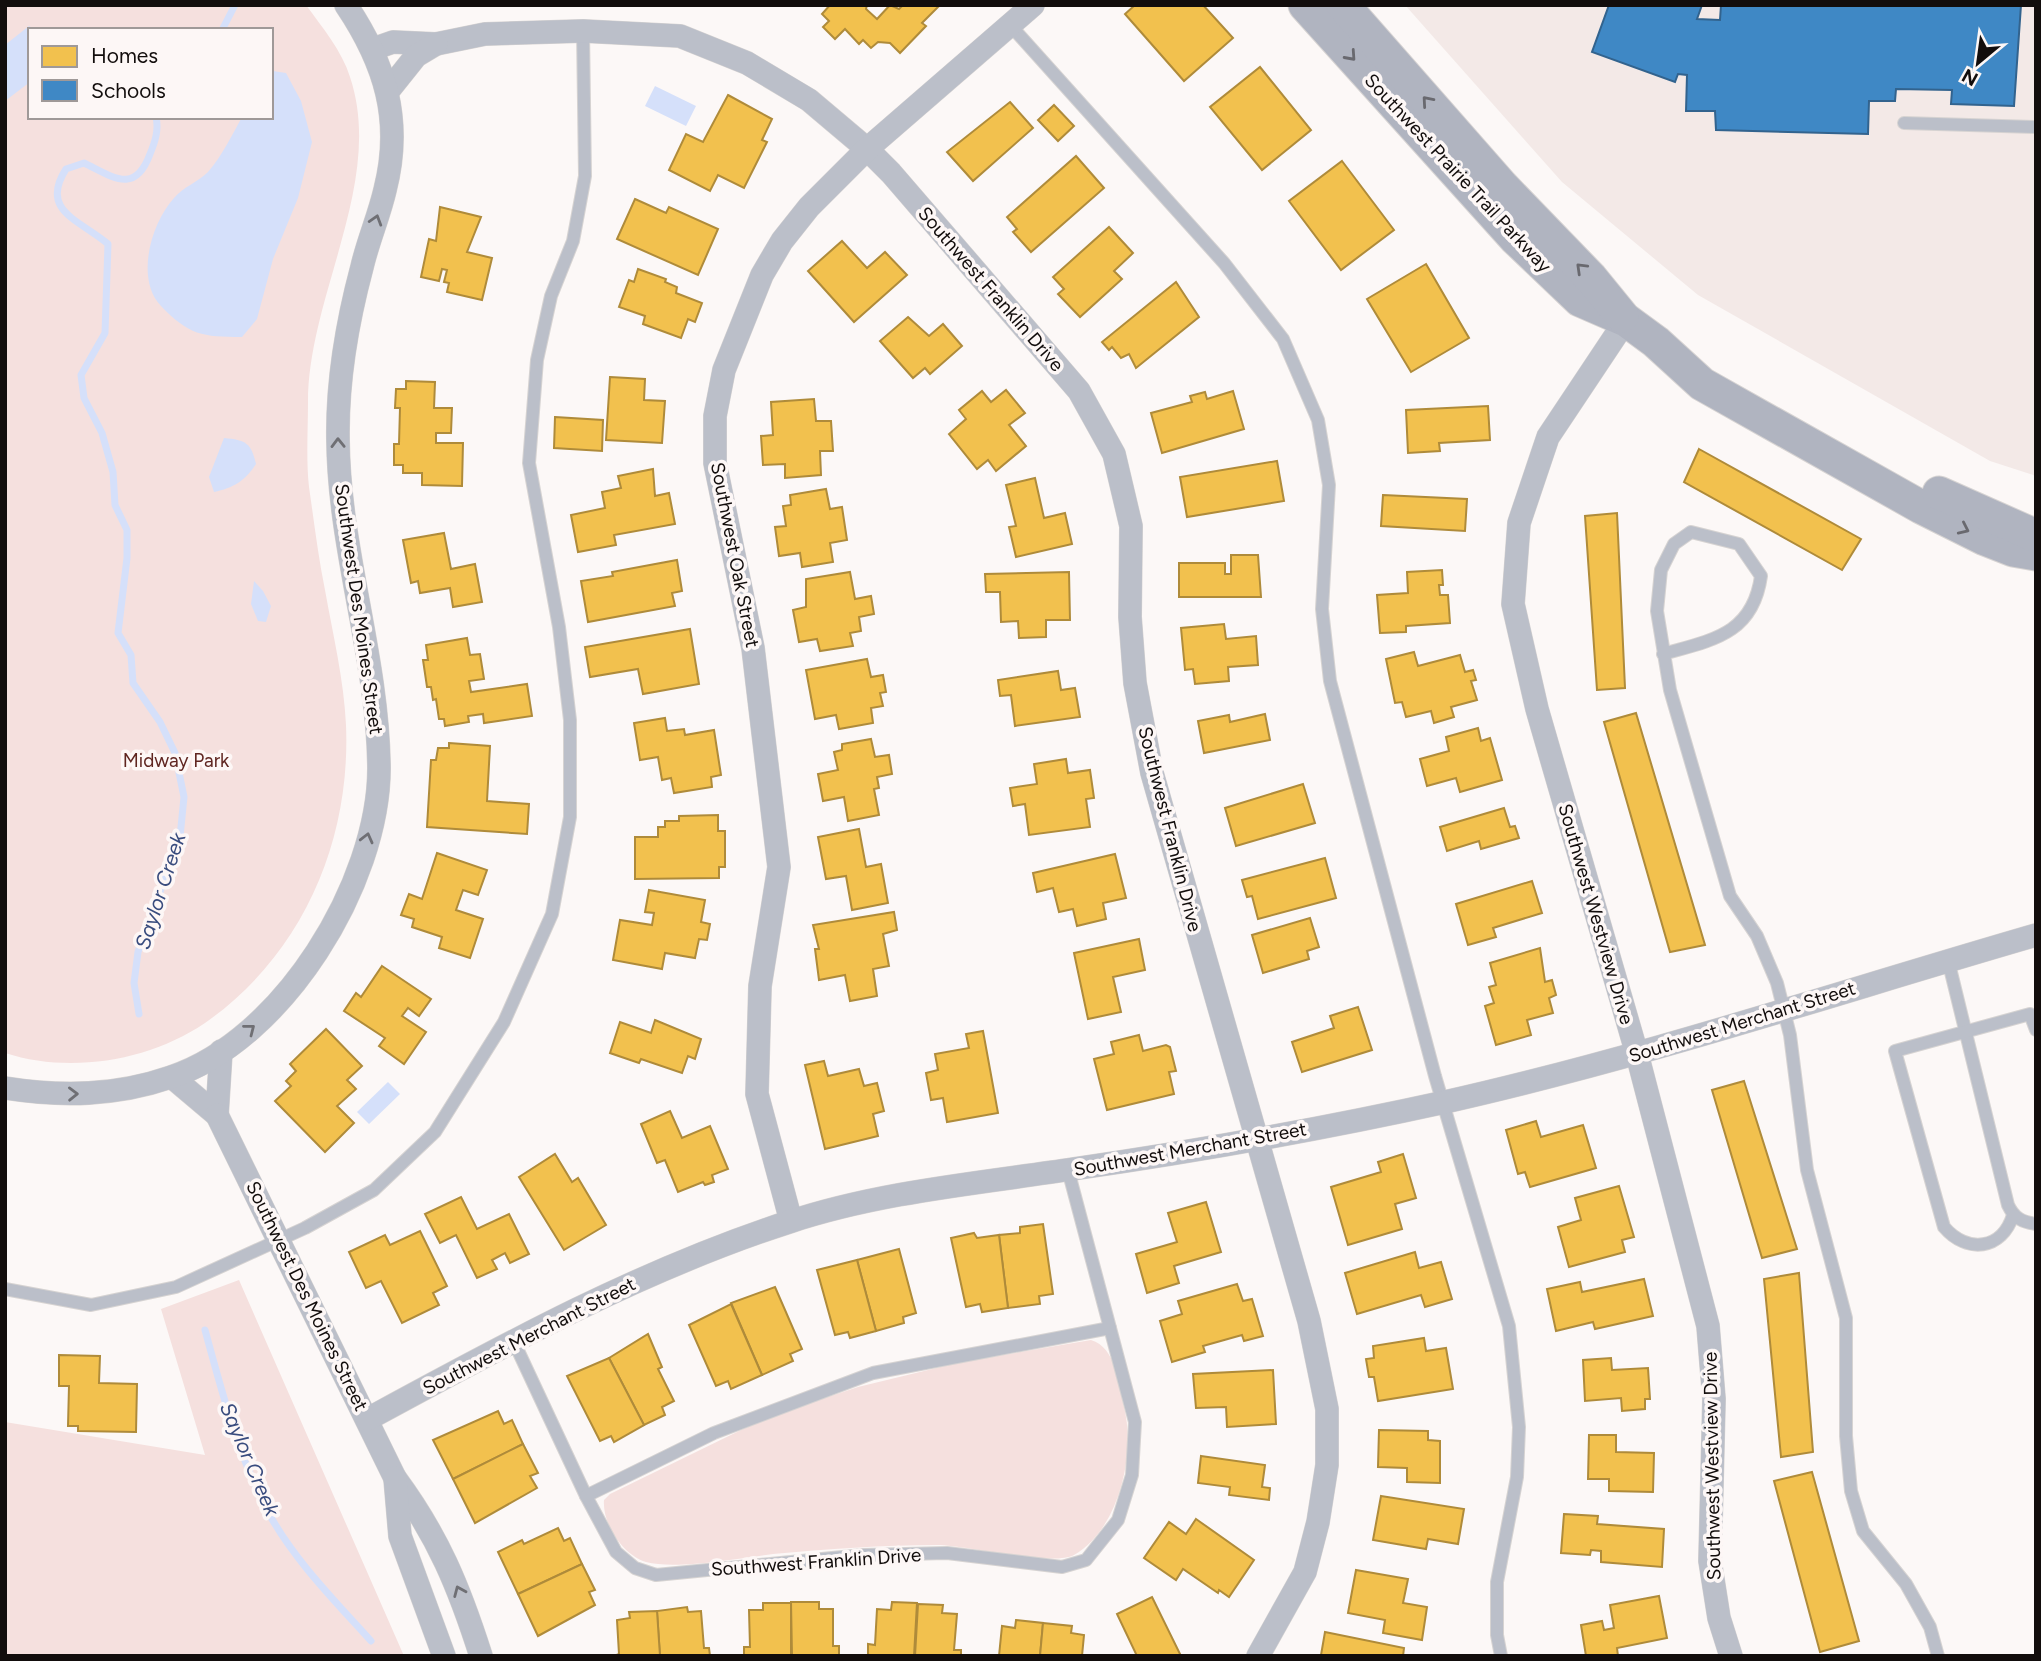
<svg xmlns="http://www.w3.org/2000/svg" width="2041" height="1661" viewBox="0 0 2041 1661" font-family="Figtree,sans-serif">
  <style>
    .built { fill: #f3e9e7 }
    .green { fill: #f5e0de; fill-rule: evenodd }
    .water { fill: #d5e0fa }
    .homes { fill: #f2c14e; stroke: #af8b3a; stroke-width: 2 }
    .schools { fill: #3f88c5; stroke: #32638e; stroke-width: 2 }
    .lines { fill: none; stroke-linecap: round; stroke-linejoin: round }
    .stream { stroke: #d5e0fa; stroke-width: 7 }
    .lane-casing { stroke: #d6d3d2; stroke-width: 14 }
    .street-casing { stroke: #d6d3d2; stroke-width: 24 }
    .secondary-casing { stroke: #d6d3d2; stroke-width: 35 }
    .lane { stroke: #bbbfc9; stroke-width: 12 }
    .street { stroke: #bbbfc9; stroke-width: 23 }
    .secondary { stroke: #b0b4c0; stroke-width: 33 }
    .oneway { stroke: #69696f }
    .oneway2 { stroke: #6f6f74 }
    .labels { text-anchor: middle; dominant-baseline: central; stroke-width: 7; stroke-linejoin: round; paint-order: stroke }
    .street-label { font-size: 19px; fill: #120d0c; stroke: #fdf7f6 }
    .park-label { font-size: 19px; fill: #5f2520; stroke: #fdf7f6 }
    .water-label { font-size: 21px; font-style: italic; fill: #394c7e; stroke: #fdf7f6 }
  </style>
  <rect width="100%" height="100%" fill="#fcf8f7"/>
  <path class="built" d="M1405 5H2036V476L1990 461 1698 295 1562 182Z"/>
  <g class="green">
    <path d="M5 5H306C322 27 342 51 350 77 385 182 308 295 308 402 308 430 306 460 309 487 314 521 318 556 325 590 333 635 344 680 346 725 351 842 302 955 205 1023 149 1061 70 1074 5 1053ZM30 30H271V117H30Z"/>
    <path d="M239 1280 404 1656 5 1654V1422L205 1455 161 1309Z"/>
    <path d="M1091 1340C1116 1347 1119 1385 1124 1407 1136 1455 1119 1529 1074 1555 1051 1567 968 1545 937 1545 883 1545 827 1549 773 1554 740 1558 676 1570 646 1562 623 1555 602 1524 604 1500L610 1494 739 1431 783 1412 858 1387 957 1363Z"/>
  </g>
  <g class="water">
    <path d="M29 26 35 30H30V82L5 101V45Z"/>
    <path d="M273 71 286 73 301 101 312 142 298 198 273 259 257 319 242 337C202 337 189 335 161 306 135 279 151 223 174 198 183 187 198 182 208 172 222 156 232 135 242 117H271Z"/>
    <path d="M655 86 696 106 686 126 645 106Z"/>
    <path d="M224 438C246 440 251 443 256 464 245 481 233 488 214 492L209 477Z"/>
    <path d="M254 581 263 591 271 606 266 622 258 621 251 604Z"/>
    <path d="M388 1082 400 1094 369 1124 357 1112Z"/>
  </g>
  <g class="homes">
    <path d="M830 5H867L866 9 877 19 890 5 899 9 903 5H940L922 23 926 26 900 53 890 43 878 42 871 48 863 40 859 44 845 29 835 39 823 27 829 21 822 14Z"/>
    <path d="M1135 5H1203L1233 38 1184 81 1125 14Z"/>
    <path d="M1260 67 1311 130 1262 170 1210 107Z"/>
    <path d="M728 95 772 119 762 140 767 142 744 188 718 175 710 191 669 170 686 134 703 142Z"/>
    <path d="M1010 102 1033 128 973 181 947 152Z"/>
    <path d="M1054 105 1074 126 1058 141 1038 120Z"/>
    <path d="M1076 156 1104 188 1031 252 1013 232 1017 229 1007 217Z"/>
    <path d="M1342 161 1394 230 1341 270 1289 201Z"/>
    <path d="M635 199 666 213 669 207 718 229 698 275 617 239Z"/>
    <path d="M440 207 481 217 467 252 492 258 482 300 447 292 449 283 444 282 447 270 442 269 439 281 421 277 429 239 436 241Z"/>
    <path d="M1109 227 1133 253 1114 271 1122 279 1080 317 1058 294 1064 289 1053 277Z"/>
    <path d="M842 241 867 268 885 252 907 275 854 322 808 271Z"/>
    <path d="M1426 264 1469 338 1411 372 1367 299Z"/>
    <path d="M638 269 666 279 665 282 677 287 676 293 702 303 695 322 688 319 681 338 643 324 645 316 619 307 629 280 634 282Z"/>
    <path d="M1176 282 1199 317 1136 368 1129 354 1121 358 1112 347 1109 350 1102 342Z"/>
    <path d="M908 317 929 336 943 324 962 346 930 374 925 368 913 378 880 341Z"/>
    <path d="M610 377 645 379 644 400 665 401 662 443 606 440Z"/>
    <path d="M406 381 435 382 434 408H452L451 433H436V443H463L462 486 422 485V473H403V465H394V444H399L400 408H395L396 389H406Z"/>
    <path d="M1006 390 1025 413 1009 425 1026 446 996 471 988 460 977 469 949 434 966 419 959 410 982 391 991 402Z"/>
    <path d="M1233 391 1244 429 1162 453 1151 413 1192 402 1190 396 1205 392 1207 399Z"/>
    <path d="M814 399 816 421H831L833 451H820L821 475 785 478V464L763 465 761 436 773 435 771 402Z"/>
    <path d="M1488 406 1490 440 1439 443 1440 451 1408 453 1406 410Z"/>
    <path d="M555 417 603 420 602 451 554 448Z"/>
    <path d="M1699 449 1861 539 1842 570 1684 482Z"/>
    <path d="M1277 461 1284 501 1187 517 1180 477Z"/>
    <path d="M653 469 655 496 669 493 675 524 614 535 616 545 578 552 571 515 605 508 602 492 621 488 618 476Z"/>
    <path d="M1035 478 1044 518 1065 513 1072 544 1016 557 1009 527 1016 526 1006 485Z"/>
    <path d="M826 489 830 509 842 507 847 540 830 543 833 562 802 567 800 553 779 556 775 527 786 526 783 506 791 505 790 495Z"/>
    <path d="M1383 495 1467 499 1465 531 1381 526Z"/>
    <path d="M1617 513 1625 688 1597 690 1585 516Z"/>
    <path d="M444 533 451 569 475 564 482 602 453 607 450 588 420 593 418 581 411 583 403 540Z"/>
    <path d="M1231 555H1258L1261 597H1179V563H1225V574H1231Z"/>
    <path d="M677 560 682 591 672 593 675 606 588 622 581 581 613 576 612 572Z"/>
    <path d="M1442 570 1443 585H1439L1440 595H1448L1450 623 1406 626V632L1380 633 1377 595 1408 593 1407 572Z"/>
    <path d="M850 572 855 599 871 596 874 614 859 617 861 631 850 633 853 646 820 651 817 639 799 642 793 610 806 607V579Z"/>
    <path d="M1069 572 1070 620H1046V637L1019 638 1018 621 1001 622 1000 592H986L985 574Z"/>
    <path d="M1224 624 1226 639 1256 636 1258 665 1228 667 1229 681 1195 684 1193 669 1185 670 1181 628Z"/>
    <path d="M690 629 699 684 643 694 638 669 590 677 585 647Z"/>
    <path d="M467 638 470 655 480 654 484 679 469 681 471 692 527 684 532 716 484 723 483 714 468 716 469 722 445 726 444 719H439L436 699 433 700 431 687H427L423 660H428L426 645Z"/>
    <path d="M1414 652 1418 666 1460 655 1465 672 1473 670 1476 680 1471 681 1477 700 1451 707 1454 717 1434 723 1431 711 1406 717 1402 702 1395 703 1386 659Z"/>
    <path d="M867 659 871 677 883 675 886 692 880 693 883 706 871 708 873 723 839 729 836 715 815 719 806 670Z"/>
    <path d="M1058 671 1061 690 1075 688 1080 717 1015 726 1011 695 1000 696 998 680Z"/>
    <path d="M1636 713 1705 945 1670 952 1604 722Z"/>
    <path d="M1265 714 1270 740 1204 753 1198 721 1229 715 1230 722Z"/>
    <path d="M665 718 667 731 684 729 685 735 714 730 721 775 711 777 712 787 674 793 671 778 662 780 658 757 640 760 634 723Z"/>
    <path d="M1478 728 1481 741 1490 738 1502 780 1460 792 1456 778 1427 786 1420 759 1449 751 1446 737Z"/>
    <path d="M871 739 875 757 889 755 892 774 877 777 879 788 874 789 879 815 848 821 844 797 823 801 818 774 838 770 834 752 842 750V744Z"/>
    <path d="M449 743 490 746 487 801 529 804 527 834 427 827 431 760H436L438 748H449Z"/>
    <path d="M1066 759 1068 773 1090 770 1094 798 1086 799 1090 827 1029 835 1025 804 1013 806 1010 788 1037 784 1034 764Z"/>
    <path d="M1303 784 1315 823 1236 846 1225 808Z"/>
    <path d="M1504 808 1510 827 1515 826 1519 838 1481 849 1479 841 1447 851 1440 827Z"/>
    <path d="M718 815V831H725V867H719V878L635 879V837H658V827H665V821H679V816Z"/>
    <path d="M859 829 866 867 881 864 888 903 852 910 846 876 826 879 818 837Z"/>
    <path d="M437 853 487 870 478 895 463 890 456 910 483 919 470 958 439 948 442 937 412 927 414 919 401 915 409 894 422 899Z"/>
    <path d="M1115 854 1126 898 1103 903 1106 919 1077 926 1073 909 1059 912 1053 888 1037 892 1033 873Z"/>
    <path d="M1325 858 1336 898 1258 919 1252 896 1247 897 1242 880Z"/>
    <path d="M1532 881 1542 913 1493 928 1496 937 1468 945 1456 904Z"/>
    <path d="M649 890 705 900 701 922 710 924 707 940 699 939 695 958 665 953 662 969 613 960 620 920 652 925 654 913 645 912Z"/>
    <path d="M894 912 897 930 883 934 889 966 873 969 877 996 850 1001 845 975 819 980 815 949H819L813 925Z"/>
    <path d="M1310 918 1319 947 1307 951 1309 959 1263 973 1252 935Z"/>
    <path d="M1139 939 1145 970 1113 977 1121 1012 1088 1019 1074 953Z"/>
    <path d="M1540 948 1545 982 1552 980 1556 995 1549 998 1553 1013 1527 1020 1531 1035 1496 1045 1485 1006 1494 1003 1489 987 1496 985 1490 963Z"/>
    <path d="M382 966 431 999 419 1016 408 1008 402 1016 426 1032 404 1064 379 1046 385 1038 344 1011 356 993 361 997Z"/>
    <path d="M1358 1007 1372 1050 1302 1072 1292 1042 1334 1028 1330 1016Z"/>
    <path d="M655 1020 701 1039 695 1059 688 1056 682 1073 641 1059 639 1063 610 1053 620 1022 651 1033Z"/>
    <path d="M326 1029 362 1066 347 1080 356 1089 337 1106 354 1123 325 1152 275 1101 291 1086 286 1081 296 1071 290 1064Z"/>
    <path d="M983 1031 998 1113 947 1122 943 1098 931 1100 926 1073 938 1070 935 1054 969 1048 966 1034Z"/>
    <path d="M1139 1035 1143 1051 1166 1045 1170 1047 1176 1071 1169 1072 1174 1094 1107 1110 1094 1059 1114 1054 1111 1042Z"/>
    <path d="M824 1061 828 1076 859 1069 864 1086 877 1083 884 1111 873 1114 878 1136 825 1149 805 1065Z"/>
    <path d="M1744 1081 1797 1249 1762 1258 1712 1090Z"/>
    <path d="M670 1111 682 1138 710 1126 728 1169 712 1175 714 1182 705 1185 703 1182 678 1192 665 1160 657 1163 641 1124Z"/>
    <path d="M1536 1121 1541 1137 1583 1125 1596 1168 1530 1187 1525 1172 1518 1174 1506 1130Z"/>
    <path d="M555 1154 572 1182 578 1178 606 1225 564 1250 519 1177Z"/>
    <path d="M1403 1154 1416 1198 1395 1204 1402 1229 1348 1245 1331 1187 1381 1172 1378 1162Z"/>
    <path d="M1619 1186 1634 1237 1622 1240 1625 1252 1569 1267 1558 1227 1581 1220 1575 1198Z"/>
    <path d="M461 1197 477 1229 509 1214 529 1254 510 1263 505 1253 492 1260 497 1269 477 1278 456 1235 440 1243 425 1214Z"/>
    <path d="M1206 1202 1221 1252 1174 1266 1179 1283 1147 1293 1136 1254 1177 1242 1168 1213Z"/>
    <path d="M1043 1224 1053 1294 1039 1296 1040 1304 1008 1308 999 1235 1020 1233V1227Z"/>
    <path d="M420 1231 447 1286 433 1293 439 1305 402 1323 381 1281 366 1288 349 1252 385 1235 390 1245Z"/>
    <path d="M974 1233 977 1238 999 1235 1008 1308 982 1312 980 1304 966 1307 951 1238Z"/>
    <path d="M899 1249 916 1313 903 1317 904 1323 876 1331 857 1260Z"/>
    <path d="M1415 1252 1419 1268 1441 1262 1452 1299 1425 1307 1421 1295 1357 1314 1345 1273Z"/>
    <path d="M857 1260 876 1331 850 1338 848 1332 835 1335 817 1270Z"/>
    <path d="M1799 1273 1813 1452 1781 1457 1764 1279Z"/>
    <path d="M1644 1279 1653 1316 1595 1329 1593 1322 1556 1331 1547 1289 1580 1282 1582 1292Z"/>
    <path d="M1237 1284 1243 1301 1252 1299 1263 1336 1244 1341 1242 1335 1203 1346 1205 1352 1172 1362 1160 1321 1182 1314 1178 1301Z"/>
    <path d="M775 1287 802 1349 790 1354 793 1361 762 1375 731 1303Z"/>
    <path d="M731 1304 762 1375 731 1389 728 1381 716 1386 689 1325Z"/>
    <path d="M648 1334 662 1367 658 1369 674 1401 662 1407 665 1415 644 1425 609 1358Z"/>
    <path d="M1424 1338 1426 1351 1446 1348 1453 1389 1378 1401 1374 1377H1369L1366 1359 1374 1358 1373 1346Z"/>
    <path d="M59 1355 100 1356 99 1383 137 1384 136 1432 78 1431V1426H68L69 1386H59Z"/>
    <path d="M609 1358 644 1425 614 1442 611 1436 600 1441 567 1376Z"/>
    <path d="M1611 1358 1612 1370 1648 1368 1650 1399H1645V1409L1622 1411 1621 1398 1585 1401 1583 1360Z"/>
    <path d="M1273 1370 1276 1424 1227 1427 1226 1407 1196 1408 1193 1374Z"/>
    <path d="M498 1411 504 1424 512 1420 523 1444 453 1479 433 1440Z"/>
    <path d="M1379 1430 1428 1431V1440L1440 1441V1483L1407 1482V1468L1378 1467Z"/>
    <path d="M1589 1435H1616V1452L1654 1453 1653 1492 1609 1491V1479H1588Z"/>
    <path d="M523 1444 538 1473 530 1476 537 1488 475 1523 453 1479Z"/>
    <path d="M1201 1456 1265 1465 1262 1487 1270 1488 1269 1500 1229 1495 1230 1487 1198 1483Z"/>
    <path d="M1812 1472 1859 1641 1820 1652 1774 1481Z"/>
    <path d="M1381 1496 1464 1509 1458 1544 1428 1539 1426 1549 1373 1540Z"/>
    <path d="M1564 1514 1598 1516 1597 1524 1664 1529 1662 1567 1601 1562V1551L1591 1550 1590 1555 1561 1553Z"/>
    <path d="M1196 1519 1254 1560 1229 1597 1219 1590 1218 1593 1183 1569 1176 1580 1144 1558 1169 1522 1186 1534Z"/>
    <path d="M558 1528 564 1541 570 1538 582 1564 518 1594 498 1552 522 1540 524 1544Z"/>
    <path d="M582 1564 595 1590 589 1592 595 1605 538 1636 518 1594Z"/>
    <path d="M1356 1570 1408 1579 1403 1603 1427 1607 1422 1640 1383 1633 1385 1620 1348 1613Z"/>
    <path d="M1659 1596 1667 1638 1617 1648 1618 1656H1586L1581 1625 1602 1621 1604 1630 1614 1628 1610 1605Z"/>
    <path d="M1152 1597 1181 1656H1137L1117 1614Z"/>
    <path d="M791 1602H819V1609H833V1646H839V1656H792Z"/>
    <path d="M892 1602 917 1603 914 1656H868V1644L875 1645 877 1609 891 1610Z"/>
    <path d="M763 1603H791V1656H744V1647H750L749 1610H763Z"/>
    <path d="M918 1604 943 1605 942 1613 957 1614 954 1650H961V1656H915Z"/>
    <path d="M687 1607 688 1612 701 1611 704 1648H709L710 1656H660L657 1611Z"/>
    <path d="M657 1611 660 1656H614L619 1654 617 1620 630 1618 629 1612Z"/>
    <path d="M1016 1620 1043 1623 1040 1656H999L1002 1626 1015 1628Z"/>
    <path d="M1043 1623 1072 1626 1071 1633 1084 1635 1082 1656H1040Z"/>
    <path d="M1325 1632 1404 1648 1403 1656 1321 1655Z"/>
  </g>
  <path class="schools" d="M1609 5H1702L1697 19 1720 20 1721 5H2021L2014 106 1951 104 1952 90 1896 89 1895 101H1869L1868 134 1716 130 1715 111H1686L1687 75 1678 74 1675 82 1592 52Z"/>
  <g class="lines">
    <g class="stream">
      <path d="M222 30 235 5"/>
      <path d="M139 1014 134 983 138 952 180 837 184 797 175 753 160 722 133 683 131 655 118 633 127 558V530L115 505 113 472 102 433 84 398 81 375 105 333 108 244C80 220 39 211 66 169L84 163C113 177 135 195 150 154 155 142 159 130 156 117"/>
      <path d="M205 1330C222 1392 238 1455 268 1512 294 1560 335 1601 371 1641"/>
    </g>
    <g class="lane-casing">
      <g id="lane">
        <path d="M1011 26 1224 263 1283 339 1318 420 1329 485 1322 609 1330 681 1435 1076 1509 1326 1519 1427 1517 1477 1497 1582V1635L1501 1656"/>
        <path d="M1904 123 2036 127"/>
        <path d="M1663 654C1713 640 1753 634 1761 576L1739 544 1691 532 1674 544 1661 570 1657 611 1670 690 1730 896 1757 936 1777 983 1790 1035 1807 1170 1846 1318V1436L1851 1491 1863 1531 1906 1584 1930 1627 1938 1656"/>
        <path d="M1948 960 2008 1205C2014 1218 2022 1222 2036 1224"/>
        <path d="M2013 1215C2002 1250 1967 1254 1944 1227L1895 1051 2030 1014 2036 1030"/>
        <path d="M5 1289 91 1305 176 1287 305 1228 374 1190 435 1132 504 1022 552 914 570 817V720L559 627 529 463 537 360 551 296 573 241 585 176 583 31"/>
        <path d="M514 1342 586 1496 616 1552 635 1568 656 1575 863 1555 947 1553 1062 1567 1086 1560 1118 1520 1132 1475 1135 1422 1068 1170"/>
        <path d="M586 1496 714 1433 873 1373 1110 1328"/>
      </g>
    </g>
    <g class="street-casing">
      <g id="street">
        <path d="M373 49 393 42 436 44 485 34 583 31 680 36 747 63 809 100 867 149 891 173 1079 391 1114 454 1131 526 1130 617 1135 683 1152 773 1309 1321 1327 1409V1465L1318 1522 1305 1572 1258 1656"/>
        <path d="M388 91 416 56 436 44"/>
        <path d="M1626 320 1548 437 1519 523 1513 604 1537 709 1637 1054 1708 1326 1714 1399 1710 1561 1719 1618 1731 1656"/>
        <path d="M172 1077 217 1115 221 1051"/>
        <path d="M5 1088C62 1097 116 1096 171 1077 283 1040 379 883 379 768 378 657 339 551 338 440 337 382 347 323 362 267 368 241 379 216 385 190 403 120 385 63 346 5"/>
        <path d="M217 1115 395 1478C438 1536 459 1587 481 1656"/>
        <path d="M791 1221 757 1094 760 986 779 867 753 648 715 463V416L724 370 762 275 782 241 809 207 867 149 1033 5"/>
        <path d="M368 1419C504 1345 641 1270 789 1222 879 1192 980 1183 1073 1169 1198 1151 1322 1129 1445 1102 1645 1057 1839 992 2036 935"/>
        <path d="M395 1478 400 1536 444 1656"/>
      </g>
    </g>
    <g class="secondary-casing">
      <g id="secondary">
        <path d="M1305 5 1515 238 1580 300 1626 320 1656 342 1702 384 1921 507 1985 539 2013 550 2036 554"/>
        <path d="M1343 5 1502 186 1591 278 1622 316"/>
        <path d="M1939 493 2036 536"/>
      </g>
    </g>
    <use href="#lane" class="lane"/>
    <use href="#street" class="street"/>
    <use href="#secondary" class="secondary"/>
  </g>
  <defs><path id="oneway-chevron" d="M-2-3.5L2.5 0L-2 3.5" fill="none" stroke-width="1.6" stroke-linecap="round" stroke-linejoin="round" transform="scale(1.75)"/></defs>
  <g class="oneway">
    <use href="#oneway-chevron" transform="translate(1351 56) rotate(48)"/>
    <use href="#oneway-chevron" transform="translate(1427 101) rotate(-131)"/>
    <use href="#oneway-chevron" transform="translate(1581 268) rotate(-136)"/>
    <use href="#oneway-chevron" transform="translate(1964 529) rotate(25)"/>
  </g>
  <g class="oneway2">
    <use href="#oneway-chevron" transform="translate(376 220) rotate(-73)"/>
    <use href="#oneway-chevron" transform="translate(338 443) rotate(-91)"/>
    <use href="#oneway-chevron" transform="translate(367 838) rotate(-76)"/>
    <use href="#oneway-chevron" transform="translate(250 1029) rotate(-38)"/>
    <use href="#oneway-chevron" transform="translate(73 1094) rotate(-1)"/>
    <use href="#oneway-chevron" transform="translate(459 1591) rotate(-113)"/>
  </g>
  <g class="labels">
    <g class="street-label">
      <text transform="translate(1458 173) rotate(47)">Southwest Prairie Trail Parkway</text>
      <text transform="translate(991 289) rotate(49)">Southwest Franklin Drive</text>
      <text transform="translate(735 555) rotate(79)">Southwest Oak Street</text>
      <text transform="translate(359 609) rotate(82)">Southwest Des Moines Street</text>
      <text transform="translate(1170 829) rotate(76)">Southwest Franklin Drive</text>
      <text transform="translate(1596 914) rotate(74)">Southwest Westview Drive</text>
      <text transform="translate(1742 1022) rotate(-17)">Southwest Merchant Street</text>
      <text transform="translate(1190 1149) rotate(-10)">Southwest Merchant Street</text>
      <text transform="translate(307 1296) rotate(64)">Southwest Des Moines Street</text>
      <text transform="translate(529 1336) rotate(-27)">Southwest Merchant Street</text>
      <text transform="translate(1712 1466) rotate(-91)">Southwest Westview Drive</text>
      <text transform="translate(816 1562) rotate(-4)">Southwest Franklin Drive</text>
    </g>
    <g class="park-label">
      <text x="176" y="760">Midway Park</text>
    </g>
    <g class="water-label">
      <text transform="translate(160 891) rotate(-72)">Saylor Creek</text>
      <text transform="translate(250 1459) rotate(67)">Saylor Creek</text>
    </g>
  </g>
  <rect width="2041" height="1661" fill="none" stroke="#120d0c" stroke-width="14"/>
  <rect x="28" y="28" width="245" height="91" fill="#fdf7f6" stroke="#9f9998" stroke-width="2"/>
  <rect x="42" y="46" width="35" height="21" fill="#f2c14e" stroke="#9f9998" stroke-width="2"/>
  <text x="91" y="63" font-size="21" fill="#120d0c">Homes</text>
  <rect x="42" y="80" width="35" height="21" fill="#3f88c5" stroke="#9f9998" stroke-width="2"/>
  <text x="91" y="98" font-size="21" fill="#120d0c">Schools</text>
  <g transform="translate(1978 63) rotate(209)" stroke="#fdf7f6" stroke-width="5" paint-order="stroke">
  <path d="M0-5L12 26L0 18L-12 26Z" fill="#120d0c"/>
  <text y="-10" font-size="19" font-weight="bold" text-anchor="middle" fill="#120d0c">N</text>
  </g>
</svg>
